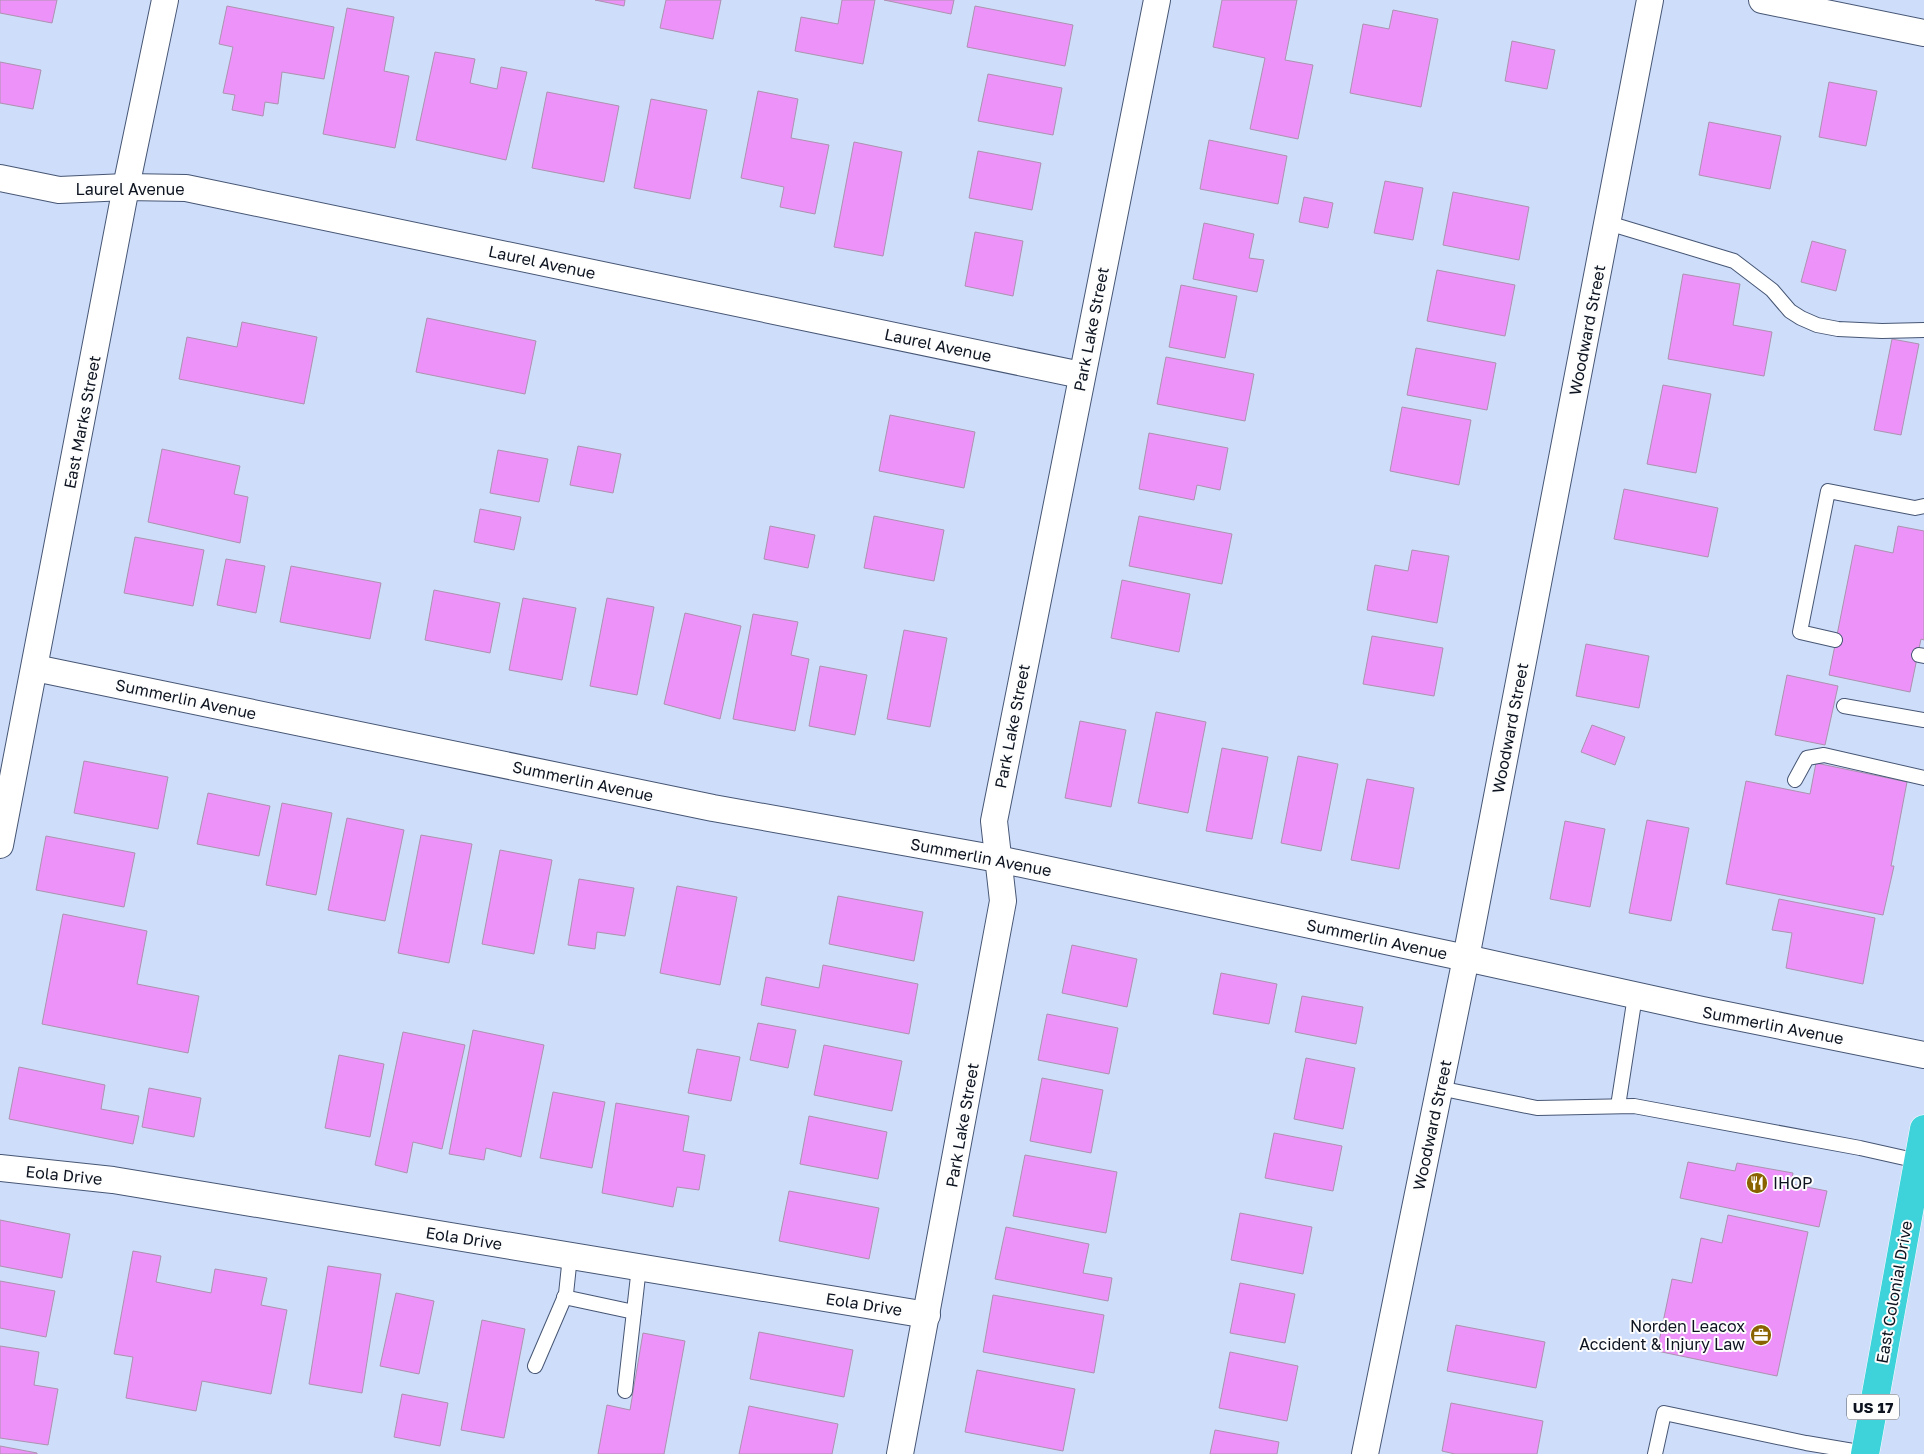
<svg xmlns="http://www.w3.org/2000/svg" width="1924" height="1454" viewBox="0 0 1924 1454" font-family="'Golos Text',sans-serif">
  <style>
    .building { fill: #ec92f8; stroke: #ad92b0 }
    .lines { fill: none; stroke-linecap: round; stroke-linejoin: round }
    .service-casing { stroke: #465674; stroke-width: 16 }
    .minor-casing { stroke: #465674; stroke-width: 28 }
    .trunk-casing { stroke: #fff; stroke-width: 29 }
    .service { stroke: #fff; stroke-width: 14 }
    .minor { stroke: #fff; stroke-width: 26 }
    .trunk { stroke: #3ed2da; stroke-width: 28 }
    .labels { text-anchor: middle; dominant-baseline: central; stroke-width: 4; stroke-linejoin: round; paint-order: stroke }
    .shield { fill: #fdfdfd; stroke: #555a62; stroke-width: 1 }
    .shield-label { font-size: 15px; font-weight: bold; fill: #0d1420 }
    .street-label { font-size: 16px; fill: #0d1420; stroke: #fdfdfd }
    .poi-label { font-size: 16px; fill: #0d1420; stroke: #fdfdfd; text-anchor: start }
  </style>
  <rect width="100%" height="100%" fill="#cdddfa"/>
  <g class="building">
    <path d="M0 0H57L52 23 0 13Z"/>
    <path d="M595 0H625L624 6Z"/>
    <path d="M666 0H721L713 39 660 28Z"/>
    <path d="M842 0H875L863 64 795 51 801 17 838 24Z"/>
    <path d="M884 0H954L951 14Z"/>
    <path d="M1222 0H1297L1285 60 1313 65 1298 139 1250 129 1265 58 1213 47Z"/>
    <path d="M227 6 334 27 324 79 282 72 278 104 265 102 263 116 232 110 235 95 223 93 233 47 219 44Z"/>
    <path d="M975 6 1073 25 1065 66 967 47Z"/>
    <path d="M347 8 394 17 384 71 409 76 395 148 323 134Z"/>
    <path d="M1393 10 1438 19 1421 107 1350 93 1363 24 1389 29Z"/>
    <path d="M1512 41 1555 50 1547 89 1505 81Z"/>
    <path d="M435 52 475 59 470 83 497 89 501 67 527 72 506 160 416 140Z"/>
    <path d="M0 62 41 70 33 109 0 103Z"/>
    <path d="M988 74 1062 88 1053 135 978 121Z"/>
    <path d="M1829 82 1877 91 1866 146 1819 137Z"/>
    <path d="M758 91 798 99 791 138 829 145 815 214 780 207 784 187 741 178Z"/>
    <path d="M547 92 619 106 604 182 532 168Z"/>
    <path d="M651 99 707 110 690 199 634 188Z"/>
    <path d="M1709 122 1781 136 1770 189 1699 175Z"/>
    <path d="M1209 140 1287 156 1278 204 1200 189Z"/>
    <path d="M854 142 902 152 883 256 834 247Z"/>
    <path d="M978 151 1041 163 1032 210 969 198Z"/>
    <path d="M1385 181 1423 188 1413 240 1374 233Z"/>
    <path d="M1453 192 1529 207 1519 260 1443 245Z"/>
    <path d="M1304 197 1333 203 1328 228 1299 222Z"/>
    <path d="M1204 223 1254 234 1249 258 1264 260 1257 292 1193 279Z"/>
    <path d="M975 232 1023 241 1013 296 965 286Z"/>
    <path d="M1812 241 1846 250 1836 291 1801 282Z"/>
    <path d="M1437 270 1515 285 1505 336 1427 321Z"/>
    <path d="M1683 274 1740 284 1733 325 1772 332 1764 376 1668 359Z"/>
    <path d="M1181 285 1237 296 1225 358 1169 347Z"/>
    <path d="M427 318 536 341 525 394 416 372Z"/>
    <path d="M242 322 317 337 304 404 179 379 187 337 237 347Z"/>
    <path d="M1892 339 1919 344 1901 435 1874 430Z"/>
    <path d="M1416 348 1496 363 1487 410 1407 395Z"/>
    <path d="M1166 357 1254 374 1245 421 1157 404Z"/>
    <path d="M1663 385 1711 394 1696 473 1647 464Z"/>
    <path d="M1402 407 1471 420 1459 485 1390 471Z"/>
    <path d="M890 415 975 432 964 488 879 471Z"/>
    <path d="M1149 433 1228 448 1220 490 1197 485 1194 500 1139 489Z"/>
    <path d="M578 446 621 454 613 493 570 485Z"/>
    <path d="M162 449 240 466 234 494 248 497 240 543 148 522Z"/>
    <path d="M498 450 548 459 539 502 490 493Z"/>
    <path d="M1624 489 1718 508 1708 557 1614 539Z"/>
    <path d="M480 509 521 517 514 550 474 542Z"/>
    <path d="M874 516 944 530 934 581 864 568Z"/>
    <path d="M1139 516 1232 534 1222 584 1129 566Z"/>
    <path d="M770 526 815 535 808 568 764 559Z"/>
    <path d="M1898 526 1924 531V640L1921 639 1910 692 1829 675 1855 545 1893 553Z"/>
    <path d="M135 537 204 550 193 606 124 593Z"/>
    <path d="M1412 550 1449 556 1437 623 1367 610 1375 565 1408 571Z"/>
    <path d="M226 559 265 566 256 613 217 605Z"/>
    <path d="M291 566 381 583 370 639 280 622Z"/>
    <path d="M1122 580 1190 594 1179 652 1111 638Z"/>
    <path d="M434 590 500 603 490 653 425 640Z"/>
    <path d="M523 598 576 608 562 680 509 670Z"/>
    <path d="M607 598 654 607 637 695 590 686Z"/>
    <path d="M685 613 741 626 720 719 664 704Z"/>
    <path d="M753 614 798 622 791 655 809 659 795 731 733 719Z"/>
    <path d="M904 630 947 638 930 727 887 719Z"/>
    <path d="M1372 636 1443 648 1434 696 1363 684Z"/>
    <path d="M1586 644 1649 656 1639 708 1576 696Z"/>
    <path d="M820 666 867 675 855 735 809 726Z"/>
    <path d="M1787 675 1838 686 1825 745 1775 735Z"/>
    <path d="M1156 712 1206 722 1188 813 1138 803Z"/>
    <path d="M1080 721 1126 730 1111 807 1065 798Z"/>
    <path d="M1592 725 1625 737 1615 765 1581 752Z"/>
    <path d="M1222 748 1268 757 1252 839 1206 831Z"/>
    <path d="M1298 756 1338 764 1321 851 1281 843Z"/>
    <path d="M84 761 168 777 158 829 74 813Z"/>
    <path d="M1816 763 1907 782 1891 866H1894L1883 915 1726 884 1746 781 1810 794Z"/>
    <path d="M1367 779 1414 788 1399 869 1351 860Z"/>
    <path d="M208 793 270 806 259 856 197 844Z"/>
    <path d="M282 803 332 813 316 895 266 885Z"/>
    <path d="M347 818 404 830 385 921 328 910Z"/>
    <path d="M1647 820 1689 828 1671 921 1629 913Z"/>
    <path d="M1565 821 1605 829 1590 907 1550 899Z"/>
    <path d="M421 835 472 844 449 963 398 953Z"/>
    <path d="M46 836 135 853 124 907 36 890Z"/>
    <path d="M500 850 552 860 534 954 482 944Z"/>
    <path d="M579 879 634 888 625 936 597 932 595 949 568 945Z"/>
    <path d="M677 886 737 897 720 985 660 973Z"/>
    <path d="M838 896 923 912 914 961 829 944Z"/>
    <path d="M1779 899 1875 918 1863 984 1786 968 1792 933 1772 930Z"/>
    <path d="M63 914 147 931 137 984 199 996 188 1053 42 1024Z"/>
    <path d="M1072 945 1137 959 1127 1007 1062 993Z"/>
    <path d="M823 965 918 984 909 1034 761 1005 766 977 819 988Z"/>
    <path d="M1221 973 1277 984 1269 1024 1213 1014Z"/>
    <path d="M1302 996 1363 1007 1356 1044 1295 1032Z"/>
    <path d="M1047 1014 1118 1028 1109 1074 1038 1060Z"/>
    <path d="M758 1023 796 1030 788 1068 750 1060Z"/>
    <path d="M473 1030 544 1045 521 1157 486 1148 484 1160 449 1154Z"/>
    <path d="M403 1032 465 1045 442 1149 413 1142 407 1173 375 1165Z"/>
    <path d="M824 1045 902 1061 892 1111 814 1095Z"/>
    <path d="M697 1049 740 1057 731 1101 688 1093Z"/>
    <path d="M339 1055 384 1064 370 1137 325 1128Z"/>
    <path d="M1306 1058 1355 1068 1343 1129 1294 1119Z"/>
    <path d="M19 1067 105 1085 101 1109 139 1116 133 1144 9 1119Z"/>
    <path d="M1042 1078 1103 1090 1091 1153 1030 1141Z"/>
    <path d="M149 1088 201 1098 194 1137 142 1127Z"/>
    <path d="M553 1092 605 1102 592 1168 540 1158Z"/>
    <path d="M616 1103 689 1116 683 1151 705 1155 699 1190 677 1187 673 1207 602 1193Z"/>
    <path d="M809 1116 887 1132 878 1179 800 1164Z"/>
    <path d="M1274 1133 1342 1146 1333 1191 1265 1178Z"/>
    <path d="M1025 1155 1117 1172 1106 1233 1013 1216Z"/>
    <path d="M1688 1162 1735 1171 1737 1163 1793 1173 1791 1184 1827 1191 1819 1227 1680 1198Z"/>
    <path d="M789 1191 879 1208 869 1259 779 1241Z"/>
    <path d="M1240 1213 1312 1227 1303 1274 1231 1260Z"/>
    <path d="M1728 1215 1808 1232 1777 1376 1657 1351 1672 1279 1692 1283 1701 1238 1722 1243Z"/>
    <path d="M0 1220 70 1234 62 1278 0 1266Z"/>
    <path d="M1006 1227 1089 1244 1083 1273 1112 1278 1108 1301 995 1279Z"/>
    <path d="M133 1251 161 1256 156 1282 211 1293 215 1269 267 1278 261 1305 287 1310 271 1394 202 1381 196 1411 126 1398 133 1357 114 1354Z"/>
    <path d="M328 1266 381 1274 362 1393 309 1384Z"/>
    <path d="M0 1281 55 1291 46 1337 0 1328Z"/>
    <path d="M1240 1283 1295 1294 1285 1343 1230 1333Z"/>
    <path d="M396 1293 434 1301 419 1374 380 1366Z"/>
    <path d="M993 1295 1104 1315 1094 1373 983 1352Z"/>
    <path d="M482 1320 525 1329 504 1438 461 1430Z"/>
    <path d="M1456 1325 1545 1342 1536 1388 1447 1371Z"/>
    <path d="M759 1332 853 1350 844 1397 750 1379Z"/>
    <path d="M643 1333 685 1341 664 1454H598L607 1405 630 1410Z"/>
    <path d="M0 1346 39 1352 34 1385 58 1389 48 1445 0 1438Z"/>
    <path d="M1230 1352 1298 1366 1287 1421 1219 1408Z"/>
    <path d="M977 1370 1075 1389 1063 1451 965 1432Z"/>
    <path d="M402 1394 448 1403 440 1446 394 1437Z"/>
    <path d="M1451 1403 1543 1421 1537 1454H1455L1442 1451Z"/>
    <path d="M749 1406 838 1424 832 1454H739Z"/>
    <path d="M1215 1430 1279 1442 1277 1454H1210Z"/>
    <path d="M0 1446 37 1453V1454H0Z"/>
  </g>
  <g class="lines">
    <g class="service-casing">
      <g id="service">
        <path d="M1608 223 1734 261 1772 290 1790 311 1801 318 1817 325 1838 329 1882 331 1924 330"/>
        <path d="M1835 640 1800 632 1828 491 1915 508 1924 506"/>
        <path d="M1919 655 1924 656"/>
        <path d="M1844 706 1924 720"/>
        <path d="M1795 780 1807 758 1824 755 1924 778"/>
        <path d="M1439 1088 1537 1108 1634 1106 1860 1148 1918 1161"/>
        <path d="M1618 1106 1635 996"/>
        <path d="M564 1297 634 1312"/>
        <path d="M535 1366 566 1294 570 1256"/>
        <path d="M625 1391 639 1267"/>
        <path d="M1655 1454 1664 1413 1806 1443 1865 1453"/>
      </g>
    </g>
    <g class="minor-casing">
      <g id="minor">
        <path d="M1762 0 1924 33"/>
        <path d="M0 178 59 190 126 187 186 188 1081 375"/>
        <path d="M35 668 713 808 998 859 1466 958 1702 1010 1924 1055"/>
        <path d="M0 845 126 187 165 0"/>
        <path d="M0 1168 113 1180 927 1315"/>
        <path d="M900 1454 1003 901 994 821 1157 0"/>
        <path d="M1365 1454 1466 958 1650 0"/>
      </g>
    </g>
    <g class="trunk-casing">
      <path id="trunk" d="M1865 1454 1924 1129"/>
    </g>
    <use href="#service" class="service"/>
    <use href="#minor" class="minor"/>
    <use href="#trunk" class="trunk"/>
  </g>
  <defs>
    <g id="restaurant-disc" transform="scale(1.125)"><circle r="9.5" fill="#896300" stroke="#fdfdfd"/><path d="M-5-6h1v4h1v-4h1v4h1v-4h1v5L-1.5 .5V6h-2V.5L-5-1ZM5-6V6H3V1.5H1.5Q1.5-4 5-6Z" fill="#fff"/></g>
    <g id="office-disc" transform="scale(1.125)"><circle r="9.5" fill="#896300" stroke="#fdfdfd"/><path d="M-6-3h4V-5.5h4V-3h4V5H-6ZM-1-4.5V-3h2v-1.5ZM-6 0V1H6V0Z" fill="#fff"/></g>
  </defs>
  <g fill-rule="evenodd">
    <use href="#restaurant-disc" x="1757" y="1183"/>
    <use href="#office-disc" x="1761" y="1335"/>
  </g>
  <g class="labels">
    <rect class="shield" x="1847" y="1394.5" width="52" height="25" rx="4"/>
    <g class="shield-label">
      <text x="1873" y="1407">US 17</text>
    </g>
    <g class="street-label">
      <text x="130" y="189">Laurel Avenue</text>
      <text transform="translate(542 262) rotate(12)">Laurel Avenue</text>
      <text transform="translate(1091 329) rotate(-79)">Park Lake Street</text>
      <text transform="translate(1587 330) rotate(-79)">Woodward Street</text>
      <text transform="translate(938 345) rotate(12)">Laurel Avenue</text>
      <text transform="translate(82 422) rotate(-79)">East Marks Street</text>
      <text transform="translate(186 699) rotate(12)">Summerlin Avenue</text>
      <text transform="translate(1012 726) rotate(-79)">Park Lake Street</text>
      <text transform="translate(1510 728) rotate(-79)">Woodward Street</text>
      <text transform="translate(583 781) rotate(12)">Summerlin Avenue</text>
      <text transform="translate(981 857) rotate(11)">Summerlin Avenue</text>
      <text transform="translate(1377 939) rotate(12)">Summerlin Avenue</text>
      <text transform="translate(1773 1025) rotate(11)">Summerlin Avenue</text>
      <text transform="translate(962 1125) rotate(-80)">Park Lake Street</text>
      <text transform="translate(1432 1125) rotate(-78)">Woodward Street</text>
      <text transform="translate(64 1175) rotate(6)">Eola Drive</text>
      <text transform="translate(464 1238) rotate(9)">Eola Drive</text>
      <text transform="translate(1894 1292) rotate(-80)">East Colonial Drive</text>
      <text transform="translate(864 1304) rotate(9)">Eola Drive</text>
    </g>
    <g class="poi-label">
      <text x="1773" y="1183">IHOP</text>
      <text x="1745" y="1326" text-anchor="end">Norden Leacox<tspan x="1745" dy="18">Accident &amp; Injury Law</tspan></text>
    </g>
  </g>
</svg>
